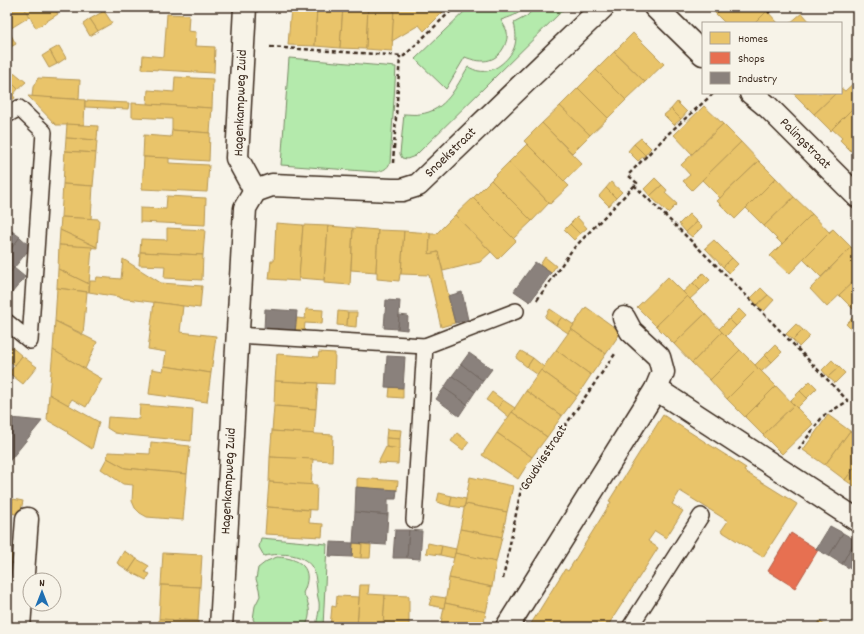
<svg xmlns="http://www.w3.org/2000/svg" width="864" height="634" viewBox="0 0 864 634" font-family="Dekko,sans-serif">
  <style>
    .green { fill: #b4eaac; stroke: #788a65 }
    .homes { fill: #e9c46a; stroke: #b59653 }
    .shops { fill: #e76f51; stroke: #b35a42 }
    .industry { fill: #8a817c; stroke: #726760 }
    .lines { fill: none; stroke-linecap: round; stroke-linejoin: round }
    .lane-casing { stroke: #3b2a1e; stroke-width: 18 }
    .street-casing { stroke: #3b2a1e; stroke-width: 25 }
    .path { stroke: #3b2a1e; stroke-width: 2.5; stroke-dasharray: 4 3; stroke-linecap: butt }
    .lane { stroke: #f7f3e8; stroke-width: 15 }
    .street { stroke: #f7f3e8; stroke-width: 22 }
    .labels { text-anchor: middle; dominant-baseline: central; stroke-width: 4; stroke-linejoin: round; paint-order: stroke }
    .street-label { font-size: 14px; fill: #3b2a1e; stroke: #f7f3e8 }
  </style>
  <rect width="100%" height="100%" fill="#f7f3e8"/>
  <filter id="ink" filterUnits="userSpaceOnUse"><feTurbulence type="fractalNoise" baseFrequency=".025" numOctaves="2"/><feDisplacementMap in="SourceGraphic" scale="8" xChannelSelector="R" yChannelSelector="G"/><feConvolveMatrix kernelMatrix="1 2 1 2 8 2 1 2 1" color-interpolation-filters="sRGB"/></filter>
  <g filter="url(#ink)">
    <g class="green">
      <path d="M469 7H525C518 15 510 17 501 20 503 24 506 28 507 32 508 37 506 43 504 47 495 64 480 63 465 57L446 89 415 59Z"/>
      <path d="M535 7H566L415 156 407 159 402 158 400 154 404 114C409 114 415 115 420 114 446 111 456 87 468 67 471 68 476 71 479 71 493 74 509 60 514 48 517 40 516 31 514 23L527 16Z"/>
      <path d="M289 58 396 67 390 163C387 169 384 170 377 172L281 165Z"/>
      <path d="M261 538 327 544 323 627H316C317 619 320 610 319 602 318 598 317 594 317 590 316 583 316 577 314 571 306 552 281 553 264 556L259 547Z"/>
      <path d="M277 557C300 558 315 568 303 593 310 604 312 615 305 627H257L253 619 255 606 260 596 259 589 256 579 258 568 267 561Z"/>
    </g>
    <g class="homes">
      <path d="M7 7H24L29 17 8 30Z"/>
      <path d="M24 7H54L58 14 36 28Z"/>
      <path d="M291 7H317L315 46 288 45Z"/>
      <path d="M317 7H343L340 48 315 46Z"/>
      <path d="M343 7H368L366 49 340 48Z"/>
      <path d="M368 7H392V9H394L392 51 366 49Z"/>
      <path d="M396 7H438L443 12 424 31 419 25 392 41 394 9Z"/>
      <path d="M709 7H723L716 14Z"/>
      <path d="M723 7H771L755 23H725L716 14Z"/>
      <path d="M104 11 112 23 98 31 90 19Z"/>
      <path d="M767 11 778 23H755Z"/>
      <path d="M802 13 811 23H790Z"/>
      <path d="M167 14 189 15 188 31 196 32 195 46 215 47 214 73 142 69 143 55 164 57Z"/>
      <path d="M90 19 98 31 90 36 83 24Z"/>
      <path d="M7 28 16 44 7 49Z"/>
      <path d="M633 33 664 64 645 82 614 52Z"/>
      <path d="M59 46 66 58 57 64 50 51Z"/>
      <path d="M50 51 57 64 49 68 42 56Z"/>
      <path d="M614 52 645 82 626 100 596 70Z"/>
      <path d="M596 70 626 100 608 118 578 88Z"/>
      <path d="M15 73 26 82 18 89 9 80Z"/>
      <path d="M175 77 213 79 212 108 147 104 148 90 174 92Z"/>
      <path d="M38 78 80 80 79 99 32 97 33 87Z"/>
      <path d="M9 80 18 89 13 95 15 98 7 103V82Z"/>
      <path d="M857 80V105L831 131 814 114 836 93H841V88L845 91Z"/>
      <path d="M578 88 608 118 590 135 560 106Z"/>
      <path d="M793 93H836L814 114Z"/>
      <path d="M28 96 85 100 84 125H56Z"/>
      <path d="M85 101 129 103 128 109 85 107Z"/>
      <path d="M677 102 687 112 681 119 671 109Z"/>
      <path d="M132 103 212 108 210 133 172 130V119L132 117Z"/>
      <path d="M560 106 590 135 572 153 542 123Z"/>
      <path d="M704 106 723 124 692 154 674 135Z"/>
      <path d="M853 108 857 112V157L840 140 842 138 832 129Z"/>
      <path d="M671 109 681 119 674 125 664 115Z"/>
      <path d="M542 123 582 164 564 181 524 141Z"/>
      <path d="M67 124 98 126 97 140 66 138Z"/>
      <path d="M723 124 741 142 692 190 683 181 690 175 681 165Z"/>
      <path d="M172 130 210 133 209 161 143 157 144 135 171 137Z"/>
      <path d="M66 138 97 140 96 153 65 151Z"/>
      <path d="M641 138 651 148 645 155 634 144Z"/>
      <path d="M741 142 759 161 720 198 702 180Z"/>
      <path d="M527 144 569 186 550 204 509 162Z"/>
      <path d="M634 144 645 155 638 161 628 151Z"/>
      <path d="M65 151 96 153 93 186 63 184Z"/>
      <path d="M144 157 169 158V163L209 165 207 192 142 189Z"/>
      <path d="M759 161 776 178 735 219 717 201Z"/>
      <path d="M509 162 549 203 532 221 491 180Z"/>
      <path d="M655 178 662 185 650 196 644 189Z"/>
      <path d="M776 178 794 197 764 226 746 208Z"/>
      <path d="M491 180 532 221 513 239 473 198Z"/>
      <path d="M611 182 622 192 616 198 606 188Z"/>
      <path d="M63 184 93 186 91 219 61 217Z"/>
      <path d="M662 185 667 190 665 193 677 204 668 213 650 196Z"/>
      <path d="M606 188 616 198 609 206 599 196Z"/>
      <path d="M167 196 206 198 205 225 140 222V208L166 209Z"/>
      <path d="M794 197 812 214 782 244 764 226Z"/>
      <path d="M473 198 516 241 498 259 455 215Z"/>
      <path d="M689 214 697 222 686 232 679 224Z"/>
      <path d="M812 214 829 232 833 229 789 274 770 256Z"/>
      <path d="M455 215 491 252 480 262 443 271 438 252 429 254 430 234H436Z"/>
      <path d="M61 217 99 219 97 247 60 230Z"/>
      <path d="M577 217 587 228 580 234 570 224Z"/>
      <path d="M697 222 702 227 692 237 686 232Z"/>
      <path d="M276 223 303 225 299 281 269 279 271 261H274Z"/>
      <path d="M570 224 580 234 574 240 564 230Z"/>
      <path d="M303 225 328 226 324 280 299 278Z"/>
      <path d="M328 226 353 228 350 285 324 283Z"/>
      <path d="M167 228 205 230 203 255 140 252 141 239 167 240Z"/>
      <path d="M353 228 378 230 376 272 351 270Z"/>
      <path d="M833 229 851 247 821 277 803 259Z"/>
      <path d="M60 230 97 247V248L59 245Z"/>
      <path d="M378 230 404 231 401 274H400L399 281 377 279V272H376Z"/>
      <path d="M404 231 430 233 429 254 438 252 455 323 441 327 429 275 401 274Z"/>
      <path d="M714 240 732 258 723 267 705 248Z"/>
      <path d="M59 245 92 247 89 284 58 269Z"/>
      <path d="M851 247 857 253V278L827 307 810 289Z"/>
      <path d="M140 252 203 255 202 280 164 278 165 266 139 265Z"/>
      <path d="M545 257 556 266 551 273 540 265Z"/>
      <path d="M732 258 738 264 729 273 723 267Z"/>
      <path d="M123 259 161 283 202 286 200 308 119 298V297L89 292 90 281H96L97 277 121 279Z"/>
      <path d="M58 269 89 284V292L57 288Z"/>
      <path d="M703 273 710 280 700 290 693 283Z"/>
      <path d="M668 277 687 296 656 326 637 307Z"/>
      <path d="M857 278V313L839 295Z"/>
      <path d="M693 283 700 290 690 299 683 292Z"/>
      <path d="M57 288 87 292 83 334 55 321Z"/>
      <path d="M761 288 768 295 757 305 751 298Z"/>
      <path d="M768 295 774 300 764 311 757 305Z"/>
      <path d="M687 296 705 314 674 344 656 326Z"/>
      <path d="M154 302 183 306 180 332 216 336 211 373 164 366 166 352 148 349Z"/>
      <path d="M586 307 621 332 606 354 571 329Z"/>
      <path d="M306 309 323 310 322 324 305 323 304 333 295 332 297 318 305 319Z"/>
      <path d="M550 309 562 317 556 325 545 317Z"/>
      <path d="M739 309 746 316 736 326 729 319Z"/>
      <path d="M338 311 348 312 347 326 337 325Z"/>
      <path d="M348 312H357L356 327 347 326Z"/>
      <path d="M857 313V335L846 324Z"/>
      <path d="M705 314 722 332 692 363 674 344Z"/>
      <path d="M562 317 574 325 568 333 556 325Z"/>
      <path d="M729 319 736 326 726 336 719 329Z"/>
      <path d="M55 321 97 342 85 369 53 350Z"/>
      <path d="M796 324 803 330 793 340 786 334Z"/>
      <path d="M571 329 606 354 591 375 556 350Z"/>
      <path d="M803 330 810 336 799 347 793 340Z"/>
      <path d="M722 332 740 350 710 380 692 363Z"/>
      <path d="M8 344 22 356 15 365 7 359Z"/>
      <path d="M775 345 782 352 772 362 765 355Z"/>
      <path d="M53 350 102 379 86 407 72 399 68 405 49 394Z"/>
      <path d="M556 350 591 375 577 396 541 370Z"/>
      <path d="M740 350 758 368 727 399 710 380Z"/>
      <path d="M521 351 533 358 527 367 516 358Z"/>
      <path d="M319 352 335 353 334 384 275 381 277 354 318 357Z"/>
      <path d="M765 355 772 362 761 372 755 365Z"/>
      <path d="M22 356 37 367 23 384 9 373Z"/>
      <path d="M533 358 544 367 538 375 527 367Z"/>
      <path d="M832 360 839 367 828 377 822 370Z"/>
      <path d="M164 366 211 373 207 402 149 394 152 369 163 371Z"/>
      <path d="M839 367 845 373 835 383 828 377Z"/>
      <path d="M758 368 776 386 745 417 727 399Z"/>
      <path d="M541 370 577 396 562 416 526 391Z"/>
      <path d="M275 381 318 383 316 409 274 406Z"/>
      <path d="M810 381 817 388 807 398 800 391Z"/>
      <path d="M776 386 794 405 763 435 745 417Z"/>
      <path d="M390 387 403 388V398L389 397Z"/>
      <path d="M526 391 562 416 547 437 512 412Z"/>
      <path d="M800 391 807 398 797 408 790 401Z"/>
      <path d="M492 392 503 400 498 408 486 400Z"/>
      <path d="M49 394 99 422 92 449 67 433 68 432 47 420Z"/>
      <path d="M503 400 515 408 509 417 498 408Z"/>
      <path d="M140 405 193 409 191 441 127 435 115 433 107 428 108 417 139 419Z"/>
      <path d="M794 405 813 424 782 454 763 435Z"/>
      <path d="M274 406 316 409 314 434 272 431Z"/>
      <path d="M512 412 547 437 532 457 497 433Z"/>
      <path d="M663 415 746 468 744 471 797 504 796 506 763 557 721 531 728 521 680 491 672 504 683 511 666 538 655 531 648 541 658 548 607 627H604L597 623 594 627H529L565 569 568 571 611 502 609 501Z"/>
      <path d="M828 415 850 431 825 465 803 450Z"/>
      <path d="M387 429 401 430 400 439 386 438Z"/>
      <path d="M272 431 333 435 332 461 270 457Z"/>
      <path d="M850 431 857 436V464L845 480 825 465Z"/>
      <path d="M457 433 469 442 463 450 451 441Z"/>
      <path d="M497 433 532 457 518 479 482 455Z"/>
      <path d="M386 438 400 439V449L386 447Z"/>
      <path d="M151 442 190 446 187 474 125 468 107 458 108 452 150 454Z"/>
      <path d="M386 447 399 449 398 464 378 463Z"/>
      <path d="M270 457 313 459 311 485 269 482Z"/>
      <path d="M107 458 125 468 187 474 183 520 147 517 140 513 135 508 132 501 133 485 123 484 101 469Z"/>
      <path d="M857 464V488L845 480Z"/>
      <path d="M470 477 513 486 507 512 465 504Z"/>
      <path d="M357 478 398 481 397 490 357 488Z"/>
      <path d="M269 482 317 485 316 510 267 507Z"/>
      <path d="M439 493 452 496 450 506 437 502Z"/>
      <path d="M452 496 466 499 464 508 450 506Z"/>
      <path d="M13 499 23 501 20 515 11 513Z"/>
      <path d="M465 504 507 512 502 537 460 529Z"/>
      <path d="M267 507 310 510 309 523 323 524 322 537 265 534Z"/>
      <path d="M460 529 502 537 496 562 455 553Z"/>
      <path d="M353 543 362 544 361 558 352 557Z"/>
      <path d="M428 543 442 546 440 555 426 553Z"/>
      <path d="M362 544 371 545 370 558H361Z"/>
      <path d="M442 546 456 549 454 558 440 555Z"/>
      <path d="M124 551 137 559 129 571 117 563Z"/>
      <path d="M7 552 14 553 12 562 7 561Z"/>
      <path d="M163 553 202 555 200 587 161 585Z"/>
      <path d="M455 553 496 562 492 587 449 578Z"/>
      <path d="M137 559 149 566 145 572 150 574 146 580 129 571Z"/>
      <path d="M7 561 12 562 11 572 7 571Z"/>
      <path d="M449 578 492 587 486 612 445 603Z"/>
      <path d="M161 585 200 587 198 621 159 619Z"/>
      <path d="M360 585H369L368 594 385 595 383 627H357Z"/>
      <path d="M385 595 409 596V627H383Z"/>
      <path d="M337 596 359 597 357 627H330L332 606 336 607Z"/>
      <path d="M432 596 446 598 444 608 429 605Z"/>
      <path d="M445 603 486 612 483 627H440Z"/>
      <path d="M159 619 198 621V627H159Z"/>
      <path d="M819 621 828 627H815Z"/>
    </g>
    <path class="shops" d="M791 533 818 550 795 588 768 571Z"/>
    <g class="industry">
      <path d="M9 229 20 237 7 254V232Z"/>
      <path d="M20 237 31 247 14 268 7 263V254Z"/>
      <path d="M535 262 551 273 530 302 514 291Z"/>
      <path d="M7 263 14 268 7 276Z"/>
      <path d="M14 268 25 277 7 299V276Z"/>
      <path d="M462 292 468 320 455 323 448 296Z"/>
      <path d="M386 300 400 301 398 329 384 328Z"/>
      <path d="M265 309 297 311 295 332 264 330Z"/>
      <path d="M399 315 408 316 407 330 398 329Z"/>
      <path d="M469 353 492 369 483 381 461 364Z"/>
      <path d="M387 356 405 357 403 388 385 387Z"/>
      <path d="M461 364 483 381 475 392 452 376Z"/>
      <path d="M452 376 475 392 467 404 444 388Z"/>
      <path d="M444 388 467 404 459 416 436 399Z"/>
      <path d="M11 418 42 421 7 464V424Z"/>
      <path d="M356 487 397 490 396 499H388V515L355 512Z"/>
      <path d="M355 512 388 515 386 545 353 543Z"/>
      <path d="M830 526 843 533 829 556 816 549Z"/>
      <path d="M395 530H409L407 558H393Z"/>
      <path d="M409 530 422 531 420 559 407 558Z"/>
      <path d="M843 533 855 540 842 564 829 556Z"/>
      <path d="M855 540 857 541V565L854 571 842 564Z"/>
      <path d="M330 542 353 543 352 557 329 556Z"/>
    </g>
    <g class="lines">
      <g class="lane-casing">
        <g id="lane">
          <path d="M7 115 19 108 44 132 30 341 7 322"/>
          <path d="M237 335 425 346"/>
          <path d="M414 520 425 346 516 311"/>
          <path d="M630 627 701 516"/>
        </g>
      </g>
      <g class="street-casing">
        <g id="street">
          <path d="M245 7 237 158 255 191"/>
          <path d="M655 7 703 54"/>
          <path d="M751 93 768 107 857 196"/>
          <path d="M255 191 272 185 392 190H402L418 185 603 7"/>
          <path d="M656 389 857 520"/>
          <path d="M19 627 27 519"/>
          <path d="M221 627 245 208 255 191"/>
          <path d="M507 627 656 389 663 372 659 357 631 331 624 318"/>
        </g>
      </g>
      <g class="path">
        <path d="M120 7 122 11"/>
        <path d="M768 13 774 7"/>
        <path d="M270 47 404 56 455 7"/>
        <path d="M393 163 400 56"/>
        <path d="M634 185 738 287 848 401 823 416 798 450"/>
        <path d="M537 300 572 250 637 183 628 175 669 133 714 93"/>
        <path d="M503 579 521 489 615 354"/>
      </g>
      <use href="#lane" class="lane"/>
      <use href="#street" class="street"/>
    </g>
  </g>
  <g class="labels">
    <g class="street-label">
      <text transform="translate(241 103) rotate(-88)">Hagenkampweg Zuid</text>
      <text transform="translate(805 144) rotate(45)">Palingstraat</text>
      <text transform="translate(451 153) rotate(-44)">Snoekstraat</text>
      <text transform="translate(544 458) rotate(-57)">Goudvisstraat</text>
      <text transform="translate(229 481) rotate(-87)">Hagenkampweg Zuid</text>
    </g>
  </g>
  <rect width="864" height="634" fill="none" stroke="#f7f3e8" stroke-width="24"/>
  <rect x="12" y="12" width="840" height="610" fill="none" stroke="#3b2a1e" stroke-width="1.5" filter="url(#ink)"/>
  <rect x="702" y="22" width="140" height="72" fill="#f7f3e8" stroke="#aca397"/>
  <rect x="710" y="32" width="20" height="12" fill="#e9c46a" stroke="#aca397"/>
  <text x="738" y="42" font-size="12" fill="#3b2a1e">Homes</text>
  <rect x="710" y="52" width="20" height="12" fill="#e76f51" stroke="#aca397"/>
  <text x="738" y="62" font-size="12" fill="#3b2a1e">Shops</text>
  <rect x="710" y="72" width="20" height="12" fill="#8a817c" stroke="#aca397"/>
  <text x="738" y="82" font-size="12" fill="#3b2a1e">Industry</text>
  <g transform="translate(42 592)"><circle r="19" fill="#f7f3e8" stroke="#aca397"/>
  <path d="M0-3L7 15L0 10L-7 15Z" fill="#1f6fb2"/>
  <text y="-6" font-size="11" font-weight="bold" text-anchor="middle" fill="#3b2a1e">N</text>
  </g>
</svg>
